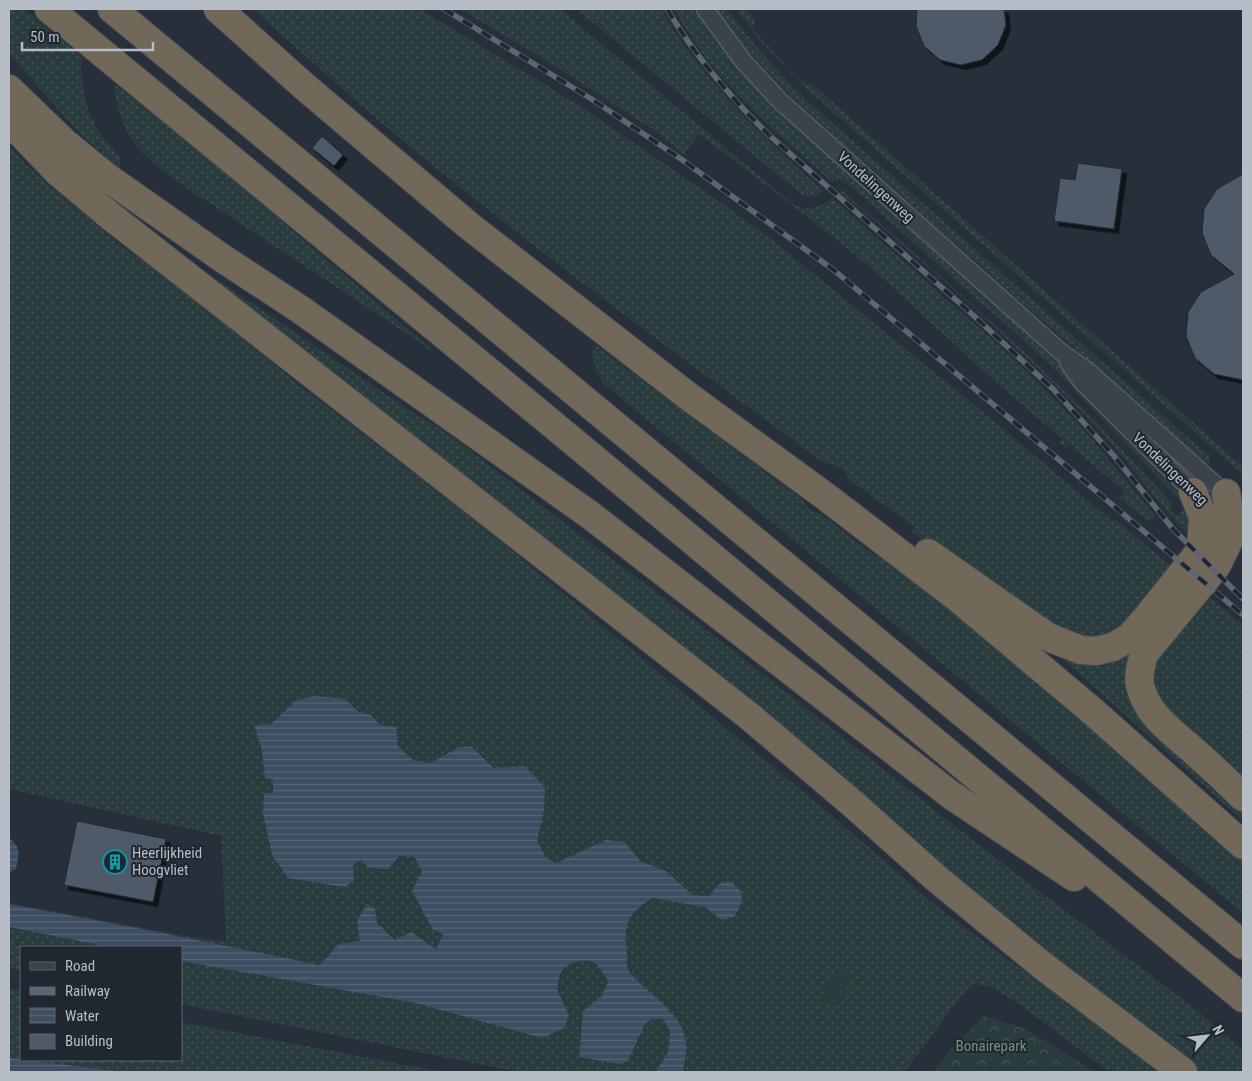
<svg xmlns="http://www.w3.org/2000/svg" width="1252" height="1081" viewBox="0 0 1252 1081" font-family="'Roboto Condensed',sans-serif">
  <style>
    .grass { fill: url(#grass-dots) }
    .forest { fill: url(#forest-crowns) }
    .green { fill: #2a3c3d }
    .water { fill: url(#water-rules) }
    .building { fill: #505a67; stroke: #222933; filter: url(#shadow) }
    .lines { fill: none; stroke-linecap: round; stroke-linejoin: round }
    .minor-casing { stroke: #565d67; stroke-width: 19 }
    .motorway-casing { stroke: #434a54; stroke-width: 30 }
    .minor { stroke: #3b424c; stroke-width: 16 }
    .motorway { stroke: #716859; stroke-width: 28 }
    .rail-casing { stroke: #5e6672; stroke-width: 5.5 }
    .rail { stroke: #202731; stroke-width: 4; stroke-dasharray: 11; stroke-linecap: butt }
    .labels { text-anchor: middle; dominant-baseline: central; stroke-width: 4; stroke-linejoin: round; paint-order: stroke }
    .street-label { font-size: 15px; fill: #b7bdc7; stroke: #202731 }
    .poi-label { font-size: 15px; fill: #b7bdc7; stroke: #202731; text-anchor: start }
    .park-label { font-size: 15px; fill: #71957a; stroke: #202731 }
  </style>
  <defs>
    <pattern id="grass-dots" width="8" height="8" patternUnits="userSpaceOnUse" patternTransform="scale(1.25)"><rect width="8" height="8" fill="#2a3c3d"/><path d="M2 2h.1M6 6h.1" fill="none" stroke="#475658" stroke-width="1.8" stroke-linecap="round"/></pattern>
    <pattern id="forest-crowns" width="20" height="18" patternUnits="userSpaceOnUse" patternTransform="scale(1.25)"><rect width="20" height="18" fill="#2a3c3d"/><path d="M2 6a3 3 0 1 1 6 0M12 15a3 3 0 1 1 6 0" fill="none" stroke="#475658"/></pattern>
    <pattern id="water-rules" width="6" height="5" patternUnits="userSpaceOnUse" patternTransform="scale(1.25)"><rect width="6" height="5" fill="#3f4d62"/><path d="M0 2.5h6" fill="none" stroke="#586577"/></pattern>
    <filter id="shadow"><feDropShadow dx="4.5" dy="4.5" stdDeviation="0" flood-color="#0009"/></filter>
  </defs>
  <rect width="100%" height="100%" fill="#272f3b"/>
  <g class="grass">
    <path d="M9 9H24L81 56C82 103 89 124 121 158L119 168 77 130 9 54Z"/>
    <path d="M253 9H420L580 106 722 203 775 242 972 403 1114 522 1116 520 1177 571 1126 632 1076 641 946 558 912 532 915 527 849 480C846 470 837 464 826 464 698 371 570 276 447 177 380 123 316 66 253 9Z"/>
    <path d="M460 9H560L793 204C807 212 820 207 832 198L1023 367 1080 425 1155 516 1149 522 1119 498 1124 491 1069 444 1066 448 1059 443 1062 439 991 378 880 276 832 236 699 134 684 154 665 140 666 138 555 66Z"/>
    <path d="M576 9H661C702 81 762 135 823 191L816 197 802 195Z"/>
    <path d="M674 9H694C717 44 742 76 772 105L1060 363 1078 385 1185 495 1179 497 1175 495 1047 362 847 183 839 180 832 182C787 142 740 102 703 54 693 40 683 24 674 9Z"/>
    <path d="M717 9H727L754 44 801 95 1210 457V461L1207 466 795 102 757 62Z"/>
    <path d="M737 9H747L755 20 753 29 794 75 803 83 812 84 1243 467V475L807 89 759 39Z"/>
    <path d="M114 84 195 147 437 354 173 179C136 150 119 133 114 84Z"/>
    <path d="M9 145C30 172 59 193 85 215 111 236 135 261 166 273L295 382 477 522 835 818 936 906 1160 1072H1109L1023 1007 994 988 975 984 964 992 905 1072H681L683 1071 685 1036 629 972 624 934 629 920 638 907 653 898 705 907 722 920 718 885 709 896 694 895 666 871 640 861 625 842 606 840 556 863 546 858 537 840 544 812 471 746 457 748 431 763 413 760 398 746 371 715 359 712 345 699 297 700 271 724 254 725 262 750 265 778 274 779 273 793 264 794 263 814 272 855 352 865C370 855 395 855 414 857L422 871 443 934 436 950 411 933 395 940 377 923 375 909 361 941 338 944 320 965 153 931 9 904V903L186 936 226 942 221 836 9 789V494H11L9 488Z"/>
    <path d="M842 190 948 283 1031 358 1090 416 1171 502 1172 512 1178 516 1190 502 1195 542C1155 503 1126 455 1086 416 1009 337 925 263 840 192Z"/>
    <path d="M209 274 409 410 446 432 580 535 711 633 997 859 1197 1010 1243 1051V1072H1195L205 279Z"/>
    <path d="M594 344 804 501C805 507 813 513 819 513L877 557 880 554 1051 691 1170 793 1243 860V913L604 384C595 370 590 362 594 344Z"/>
    <path d="M1207 595 1243 625V785L1168 711 1152 691V667L1159 655Z"/>
    <path d="M1135 642 1130 691 1243 806V821L1056 653Z"/>
    <path d="M9 927 109 947H21V971L9 968Z"/>
    <path d="M581 960C598 964 600 967 608 982L602 996 583 1011 628 1061 645 1024 652 1019H663L670 1030 668 1052 656 1072H518L181 1004V961L415 1003 542 1038 569 1015 557 989C561 972 564 967 581 960Z"/>
    <path d="M9 988 21 991V1060H181V1022L443 1072H125L9 1058Z"/>
  </g>
  <path class="forest" d="M984 1016 1026 1029 1095 1072H933L950 1050Z"/>
  <path class="green" d="M844 972 848 976 850 982 836 1007H829L822 1004C820 991 829 982 837 973Z"/>
  <g class="water">
    <path d="M315 696 345 699 359 712 371 715 380 725 396 727 398 746 413 760 431 763 457 748 471 746 494 768 524 766 545 787 544 812 537 840 546 858 556 863 606 840 625 842 640 861 666 871 693 895 709 896 718 885 728 881C747 890 744 902 734 917L722 920 705 907 653 898C627 914 623 925 627 955 627 961 627 969 630 973 647 993 679 1011 685 1037 688 1048 685 1059 683 1071L681 1072H656L668 1052 670 1030 663 1019H652L645 1024 628 1061 619 1064 579 1057 583 1011 602 996 608 982C605 976 602 970 597 965 586 957 569 961 561 973 559 977 558 984 557 989L569 1015 565 1028 542 1038 415 1003 181 961V947H109L9 927V904L153 931 320 965 338 944 360 941 357 921 367 904 375 909 377 923 395 940 411 932 436 949 443 934 433 930 412 891 422 871 414 857 399 856 388 869 369 868 361 860 353 865 354 880 345 887 288 878 272 855 263 814 264 793H273V779L265 778 262 750 254 725 271 724 297 700Z"/>
    <path d="M9 838C22 848 19 854 16 869L9 872Z"/>
    <path d="M9 1058 126 1072H9Z"/>
  </g>
  <g class="building">
    <path d="M917 9H1004L1006 25 998 45 982 60 961 65 940 60 924 46 916 26Z"/>
    <path d="M322 136 343 155 334 166 312 148Z"/>
    <path d="M1078 163 1122 169 1114 229 1054 221 1060 178 1075 180Z"/>
    <path d="M1243 174V380L1214 374 1195 358 1186 336 1188 312 1201 292 1234 274 1211 255 1202 233 1204 209 1217 189Z"/>
    <path d="M77 821 166 839 153 902 64 885Z"/>
  </g>
  <g class="lines">
    <g class="minor-casing">
      <g id="minor">
        <path d="M705 9 744 62 780 101 1061 352 1089 372 1243 509"/>
        <path d="M1068 362 1082 382 1198 497"/>
      </g>
    </g>
    <g class="motorway-casing">
      <g id="motorway">
        <path d="M49 9 545 418 1243 998"/>
        <path d="M112 9 1243 945"/>
        <path d="M218 9 305 87 468 225 688 396 825 496 959 599 1090 709 1243 845"/>
        <path d="M9 89 64 142 108 178 222 258 301 310 590 515 951 795 1074 877"/>
        <path d="M9 121 58 172 109 215 749 716 853 804 937 879 1043 966 1183 1072"/>
        <path d="M1193 492 1203 517 1201 550"/>
        <path d="M1226 493 1232 527 1230 538 1217 565 1144 654C1141 665 1138 674 1140 685 1146 715 1174 733 1195 752 1212 767 1228 782 1243 797"/>
        <path d="M928 553 1048 637 1081 650 1096 651 1113 647 1130 637 1148 616 1201 550 1232 527H1243"/>
      </g>
    </g>
    <use href="#minor" class="minor"/>
    <use href="#motorway" class="motorway"/>
    <g class="rail-casing">
      <g id="rail">
        <path d="M444 9 590 98 681 159 835 271 1243 615"/>
        <path d="M667 9C695 56 730 97 769 135L973 315 1053 389 1114 456 1173 529 1243 599"/>
      </g>
    </g>
    <use href="#rail" class="rail"/>
  </g>
  <defs>
    <g id="building-ring" transform="scale(1.25)"><circle r="9.5" fill="#202731" stroke="#0f9aa8" stroke-width="1.5"/><path d="M-4-6H4V6H1V3H-1V6H-4ZM-2.5-4.3h1.7v1.8h-1.7ZM.8-4.3h1.7v1.8H.8ZM-2.5-1h1.7V.8h-1.7ZM.8-1h1.7V.8H.8Z" fill="#0f9aa8"/></g>
  </defs>
  <g fill-rule="evenodd">
    <use href="#building-ring" x="115" y="862"/>
  </g>
  <g class="labels">
    <g class="street-label">
      <text transform="translate(876 187) rotate(42)">Vondelingenweg</text>
      <text transform="translate(1170 469) rotate(44)">Vondelingenweg</text>
    </g>
    <g class="poi-label">
      <text x="132" y="853">Heerlijkheid<tspan x="132" dy="17">Hoogvliet</tspan></text>
    </g>
    <g class="park-label">
      <text x="991" y="1046">Bonairepark</text>
    </g>
  </g>
  <rect width="1252" height="1081" fill="none" stroke="#b7bdc7" stroke-width="20"/>
  <rect x="20" y="946" width="162" height="115" fill="#202731" stroke="#5c636d"/>
  <rect x="30" y="962" width="25" height="8" fill="#3b424c" stroke="#5c636d"/>
  <text x="65" y="971" font-size="15" fill="#b7bdc7">Road</text>
  <rect x="30" y="987" width="25" height="8" fill="#5e6672" stroke="#5c636d"/>
  <text x="65" y="996" font-size="15" fill="#b7bdc7">Railway</text>
  <rect x="30" y="1008" width="25" height="15" fill="url(#water-rules)" stroke="#5c636d"/>
  <text x="65" y="1021" font-size="15" fill="#b7bdc7">Water</text>
  <rect x="30" y="1034" width="25" height="15" fill="#505a67" stroke="#5c636d"/>
  <text x="65" y="1046" font-size="15" fill="#b7bdc7">Building</text>
  <g transform="translate(1207 1036) rotate(62)" stroke="#202731" stroke-width="4" paint-order="stroke">
  <path d="M0-4L9 19L0 12L-9 19Z" fill="#b7bdc7"/>
  <text y="-8" font-size="14" font-weight="bold" text-anchor="middle" fill="#b7bdc7">N</text>
  </g>
  <path d="M22 42v8h131v-8" fill="none" stroke="#b7bdc7" stroke-width="2.5"/>
  <text x="30" y="42" font-size="15" fill="#b7bdc7" stroke="#202731" stroke-width="4" paint-order="stroke">50 m</text>
</svg>
